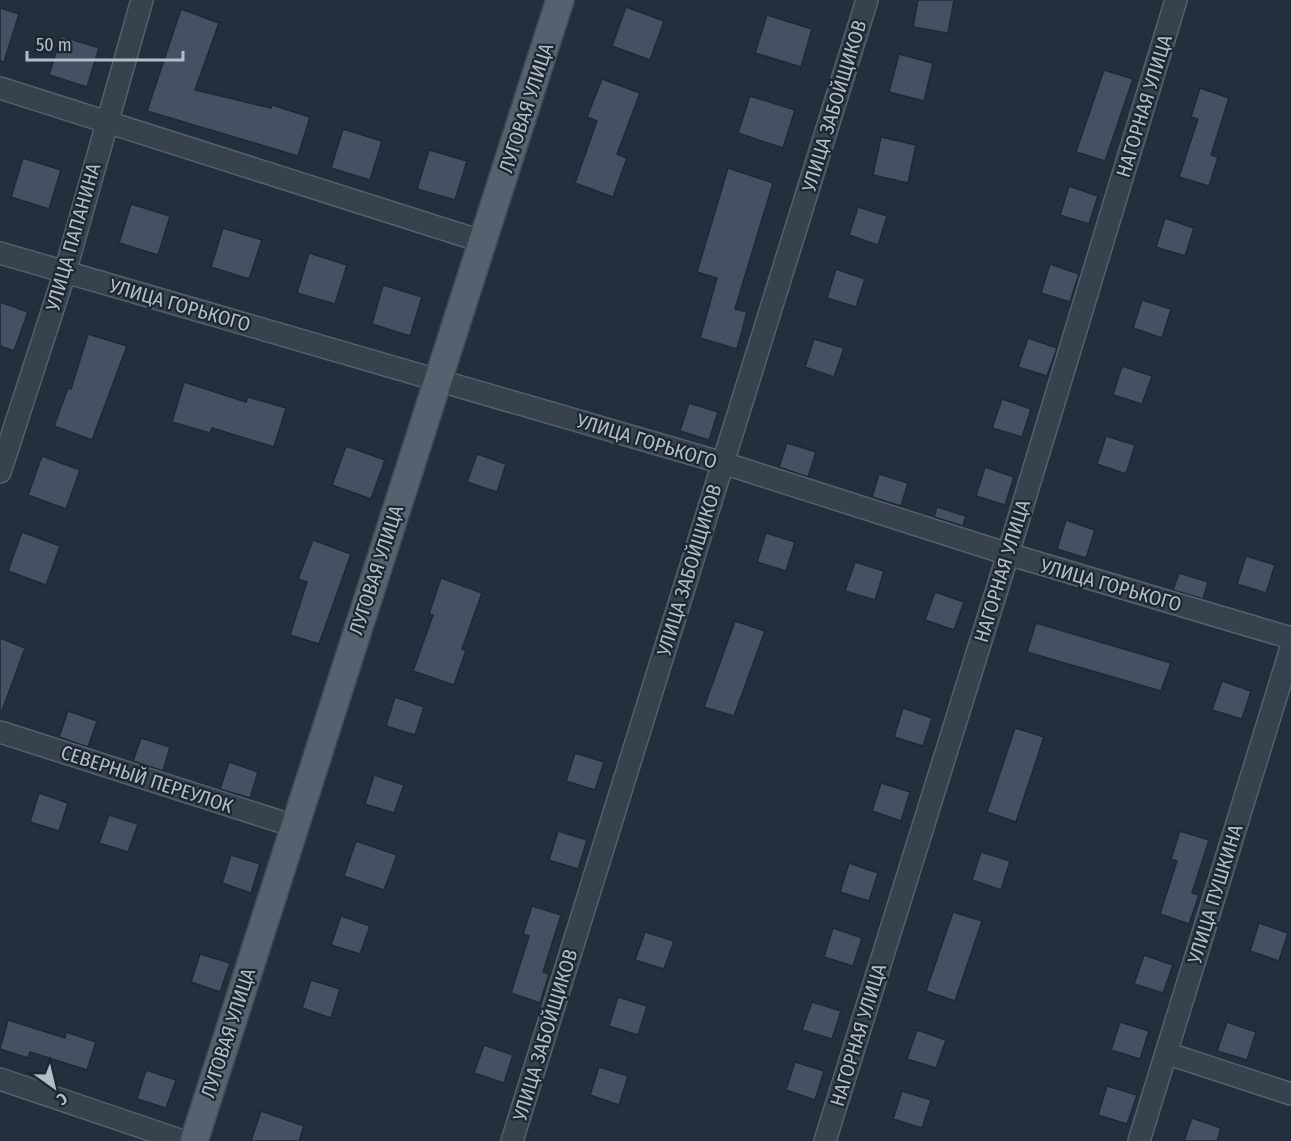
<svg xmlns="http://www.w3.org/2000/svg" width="1291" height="1141" viewBox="0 0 1291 1141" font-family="'Fira Sans Condensed',sans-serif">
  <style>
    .building { fill: #455162; stroke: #1f2835; stroke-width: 1.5 }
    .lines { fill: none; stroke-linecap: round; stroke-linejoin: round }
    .minor-casing { stroke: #565f6c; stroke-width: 24 }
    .major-casing { stroke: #414a57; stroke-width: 30 }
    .minor { stroke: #38414e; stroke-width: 21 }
    .major { stroke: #56606e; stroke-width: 27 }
    .labels { text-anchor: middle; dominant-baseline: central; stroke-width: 4.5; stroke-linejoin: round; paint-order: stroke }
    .street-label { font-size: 20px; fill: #b4bcc9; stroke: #1d2633 }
  </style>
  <rect width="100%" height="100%" fill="#242f3e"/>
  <g class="building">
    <path d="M918 0H954L948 33 913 27Z"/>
    <path d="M626 7 664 21 650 60 612 46Z"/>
    <path d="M0 8 19 14 4 62 0 61Z"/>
    <path d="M181 9 219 23 195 90 271 108 272 105 310 117 298 156 147 111Z"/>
    <path d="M767 15 812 29 801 67 755 53Z"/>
    <path d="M61 36 99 48 87 87 49 75Z"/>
    <path d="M899 54 933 63 924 101 889 92Z"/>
    <path d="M1104 70 1133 79 1105 161 1076 152Z"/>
    <path d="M602 79 640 93 617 154 627 158 613 197 575 183 597 121 587 117Z"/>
    <path d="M1200 88 1229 98 1211 155 1218 157 1209 186 1179 177 1198 119 1191 117Z"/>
    <path d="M750 96 795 110 783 148 738 133Z"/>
    <path d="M343 129 382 141 370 180 331 168Z"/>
    <path d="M881 137 916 145 908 183 873 175Z"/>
    <path d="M429 150 467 161 455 200 417 189Z"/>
    <path d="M23 158 61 170 49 209 11 197Z"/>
    <path d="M728 168 773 183 735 309 747 312 737 349 700 338 717 278 697 272Z"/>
    <path d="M1069 186 1098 196 1089 224 1060 215Z"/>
    <path d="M131 204 170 216 158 255 119 243Z"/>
    <path d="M858 207 887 216 878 245 849 235Z"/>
    <path d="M1165 218 1194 228 1185 256 1156 247Z"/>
    <path d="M223 228 262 240 249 279 211 267Z"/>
    <path d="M309 253 347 265 335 304 297 293Z"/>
    <path d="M1050 264 1079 274 1070 302 1041 293Z"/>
    <path d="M836 269 865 279 856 307 827 298Z"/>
    <path d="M383 285 422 297 410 336 372 324Z"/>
    <path d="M1142 300 1171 309 1162 338 1133 328Z"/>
    <path d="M0 302 28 312 14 351 0 346Z"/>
    <path d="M88 334 127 346 92 440 54 426 68 388 71 389Z"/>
    <path d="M1028 338 1057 348 1047 376 1018 367Z"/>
    <path d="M814 339 844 348 834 377 805 367Z"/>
    <path d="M1122 366 1152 376 1142 404 1113 395Z"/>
    <path d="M184 382 246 402 248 397 286 408 274 447 212 428 210 433 172 422Z"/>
    <path d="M1002 399 1031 409 1022 437 992 428Z"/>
    <path d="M689 403 718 412 709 440 680 431Z"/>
    <path d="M1106 436 1135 445 1126 474 1097 464Z"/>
    <path d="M787 443 816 452 808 477 779 467Z"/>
    <path d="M346 446 385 460 371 499 332 485Z"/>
    <path d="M477 454 506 464 497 492 467 482Z"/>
    <path d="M42 456 80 470 66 509 28 495Z"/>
    <path d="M985 467 1014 477 1005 505 976 496Z"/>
    <path d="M879 474 908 483 901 506 872 497Z"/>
    <path d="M937 507 966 516 963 526 934 517Z"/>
    <path d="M1066 520 1095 530 1086 558 1057 549Z"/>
    <path d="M22 532 60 546 46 585 8 571Z"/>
    <path d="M766 533 795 542 786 571 757 562Z"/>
    <path d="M313 540 351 554 319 644 290 635 307 582 298 579Z"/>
    <path d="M1246 556 1275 565 1266 593 1237 584Z"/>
    <path d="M855 562 884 571 875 600 845 591Z"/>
    <path d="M1179 573 1208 582 1203 599 1173 590Z"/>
    <path d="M441 578 482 593 462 649 466 650 454 685 413 671 433 615 429 614Z"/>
    <path d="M935 592 964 602 954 630 925 620Z"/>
    <path d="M735 621 765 631 734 716 704 707Z"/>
    <path d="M1036 623 1171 663 1161 691 1027 652Z"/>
    <path d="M0 638 25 648 2 711H0Z"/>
    <path d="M1222 681 1251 691 1242 719 1212 710Z"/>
    <path d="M395 697 424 707 415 735 386 726Z"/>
    <path d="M903 708 932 718 923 746 894 737Z"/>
    <path d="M68 711 97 721 88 747 59 737Z"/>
    <path d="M1015 728 1044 737 1016 822 987 812Z"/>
    <path d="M141 738 170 747 163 771 133 761Z"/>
    <path d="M575 753 604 762 595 790 566 781Z"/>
    <path d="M229 762 258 772 250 798 220 789Z"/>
    <path d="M374 775 404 785 394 813 365 804Z"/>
    <path d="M881 783 910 792 901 821 872 811Z"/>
    <path d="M39 793 68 803 59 831 30 822Z"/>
    <path d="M109 815 138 824 128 852 99 843Z"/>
    <path d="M558 831 587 840 578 869 549 860Z"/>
    <path d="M1180 831 1209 840 1192 893 1199 895 1189 924 1160 914 1177 861 1171 859Z"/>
    <path d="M356 841 397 855 384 890 344 876Z"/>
    <path d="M981 852 1010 861 1001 890 972 880Z"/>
    <path d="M231 855 260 864 251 893 222 883Z"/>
    <path d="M849 863 878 873 869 901 840 892Z"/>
    <path d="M532 906 561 915 543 972 549 974 540 1003 511 993 529 936 523 934Z"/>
    <path d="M953 912 982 921 955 1001 926 991Z"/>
    <path d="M341 916 370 926 360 954 331 945Z"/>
    <path d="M1259 923 1288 933 1279 961 1250 951Z"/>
    <path d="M833 928 862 938 853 966 824 957Z"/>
    <path d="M645 932 674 941 664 969 635 960Z"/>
    <path d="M200 954 230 963 220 992 191 982Z"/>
    <path d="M1144 955 1173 965 1163 993 1134 984Z"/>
    <path d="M311 980 340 989 331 1018 302 1008Z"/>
    <path d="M618 997 647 1006 638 1035 609 1026Z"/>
    <path d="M812 1002 841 1011 832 1039 802 1030Z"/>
    <path d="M8 1020 65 1038 66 1032 96 1042 87 1070 30 1052 28 1058 0 1049Z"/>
    <path d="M1120 1022 1149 1031 1140 1059 1111 1050Z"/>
    <path d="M1227 1022 1256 1032 1247 1060 1217 1051Z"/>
    <path d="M917 1030 946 1040 936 1068 907 1059Z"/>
    <path d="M484 1045 513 1055 504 1083 474 1073Z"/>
    <path d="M795 1062 824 1071 815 1100 786 1090Z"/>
    <path d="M599 1067 628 1076 619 1105 590 1095Z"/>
    <path d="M146 1070 176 1080 166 1108 137 1099Z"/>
    <path d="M1107 1086 1137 1095 1127 1124 1098 1115Z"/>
    <path d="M902 1091 931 1100 922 1128 893 1119Z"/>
    <path d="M261 1111 304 1126 299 1141H251Z"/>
    <path d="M1192 1118 1221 1128 1217 1141H1184Z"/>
  </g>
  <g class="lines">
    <g class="minor-casing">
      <g id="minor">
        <path d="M0 88 484 242"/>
        <path d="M0 253 723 463 1008 554 1291 638"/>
        <path d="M0 472 65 272 142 0"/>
        <path d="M0 732 294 826"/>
        <path d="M1166 1053 1291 1094"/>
        <path d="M0 1079 183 1141"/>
        <path d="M512 1141 867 0"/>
        <path d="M825 1141 1008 554 1176 0"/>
        <path d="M1139 1141 1291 648"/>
      </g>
    </g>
    <g class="major-casing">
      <path id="major" d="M194 1141 560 0"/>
    </g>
    <use href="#minor" class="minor"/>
    <use href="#major" class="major"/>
  </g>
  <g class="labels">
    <g class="street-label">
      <text transform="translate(834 106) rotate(-73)">УЛИЦА ЗАБОЙЩИКОВ</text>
      <text transform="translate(1144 106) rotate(-73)">НАГОРНАЯ УЛИЦА</text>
      <text transform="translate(526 108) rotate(-72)">ЛУГОВАЯ УЛИЦА</text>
      <text transform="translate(73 237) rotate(-74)">УЛИЦА ПАПАНИНА</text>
      <text transform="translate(180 305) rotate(16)">УЛИЦА ГОРЬКОГО</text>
      <text transform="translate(647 441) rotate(17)">УЛИЦА ГОРЬКОГО</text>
      <text transform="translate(376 570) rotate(-72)">ЛУГОВАЯ УЛИЦА</text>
      <text transform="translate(689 570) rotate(-73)">УЛИЦА ЗАБОЙЩИКОВ</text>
      <text transform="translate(1002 571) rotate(-73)">НАГОРНАЯ УЛИЦА</text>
      <text transform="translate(1111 585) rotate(16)">УЛИЦА ГОРЬКОГО</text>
      <text transform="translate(147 779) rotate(18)">СЕВЕРНЫЙ ПЕРЕУЛОК</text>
      <text transform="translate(1215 894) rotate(-73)">УЛИЦА ПУШКИНА</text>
      <text transform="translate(228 1033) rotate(-72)">ЛУГОВАЯ УЛИЦА</text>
      <text transform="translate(545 1035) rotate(-73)">УЛИЦА ЗАБОЙЩИКОВ</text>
      <text transform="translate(858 1035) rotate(-73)">НАГОРНАЯ УЛИЦА</text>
    </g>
  </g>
  <g transform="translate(54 1087) rotate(146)" stroke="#1d2633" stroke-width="4.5" paint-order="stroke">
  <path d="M0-4.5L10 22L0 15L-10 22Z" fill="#b4bcc9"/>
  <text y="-9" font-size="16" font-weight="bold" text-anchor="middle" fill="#b4bcc9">С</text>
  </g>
  <path d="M27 51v9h156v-9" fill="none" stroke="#b4bcc9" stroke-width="3"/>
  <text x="36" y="51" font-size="18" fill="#b4bcc9" stroke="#1d2633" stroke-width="4.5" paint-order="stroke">50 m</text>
</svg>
